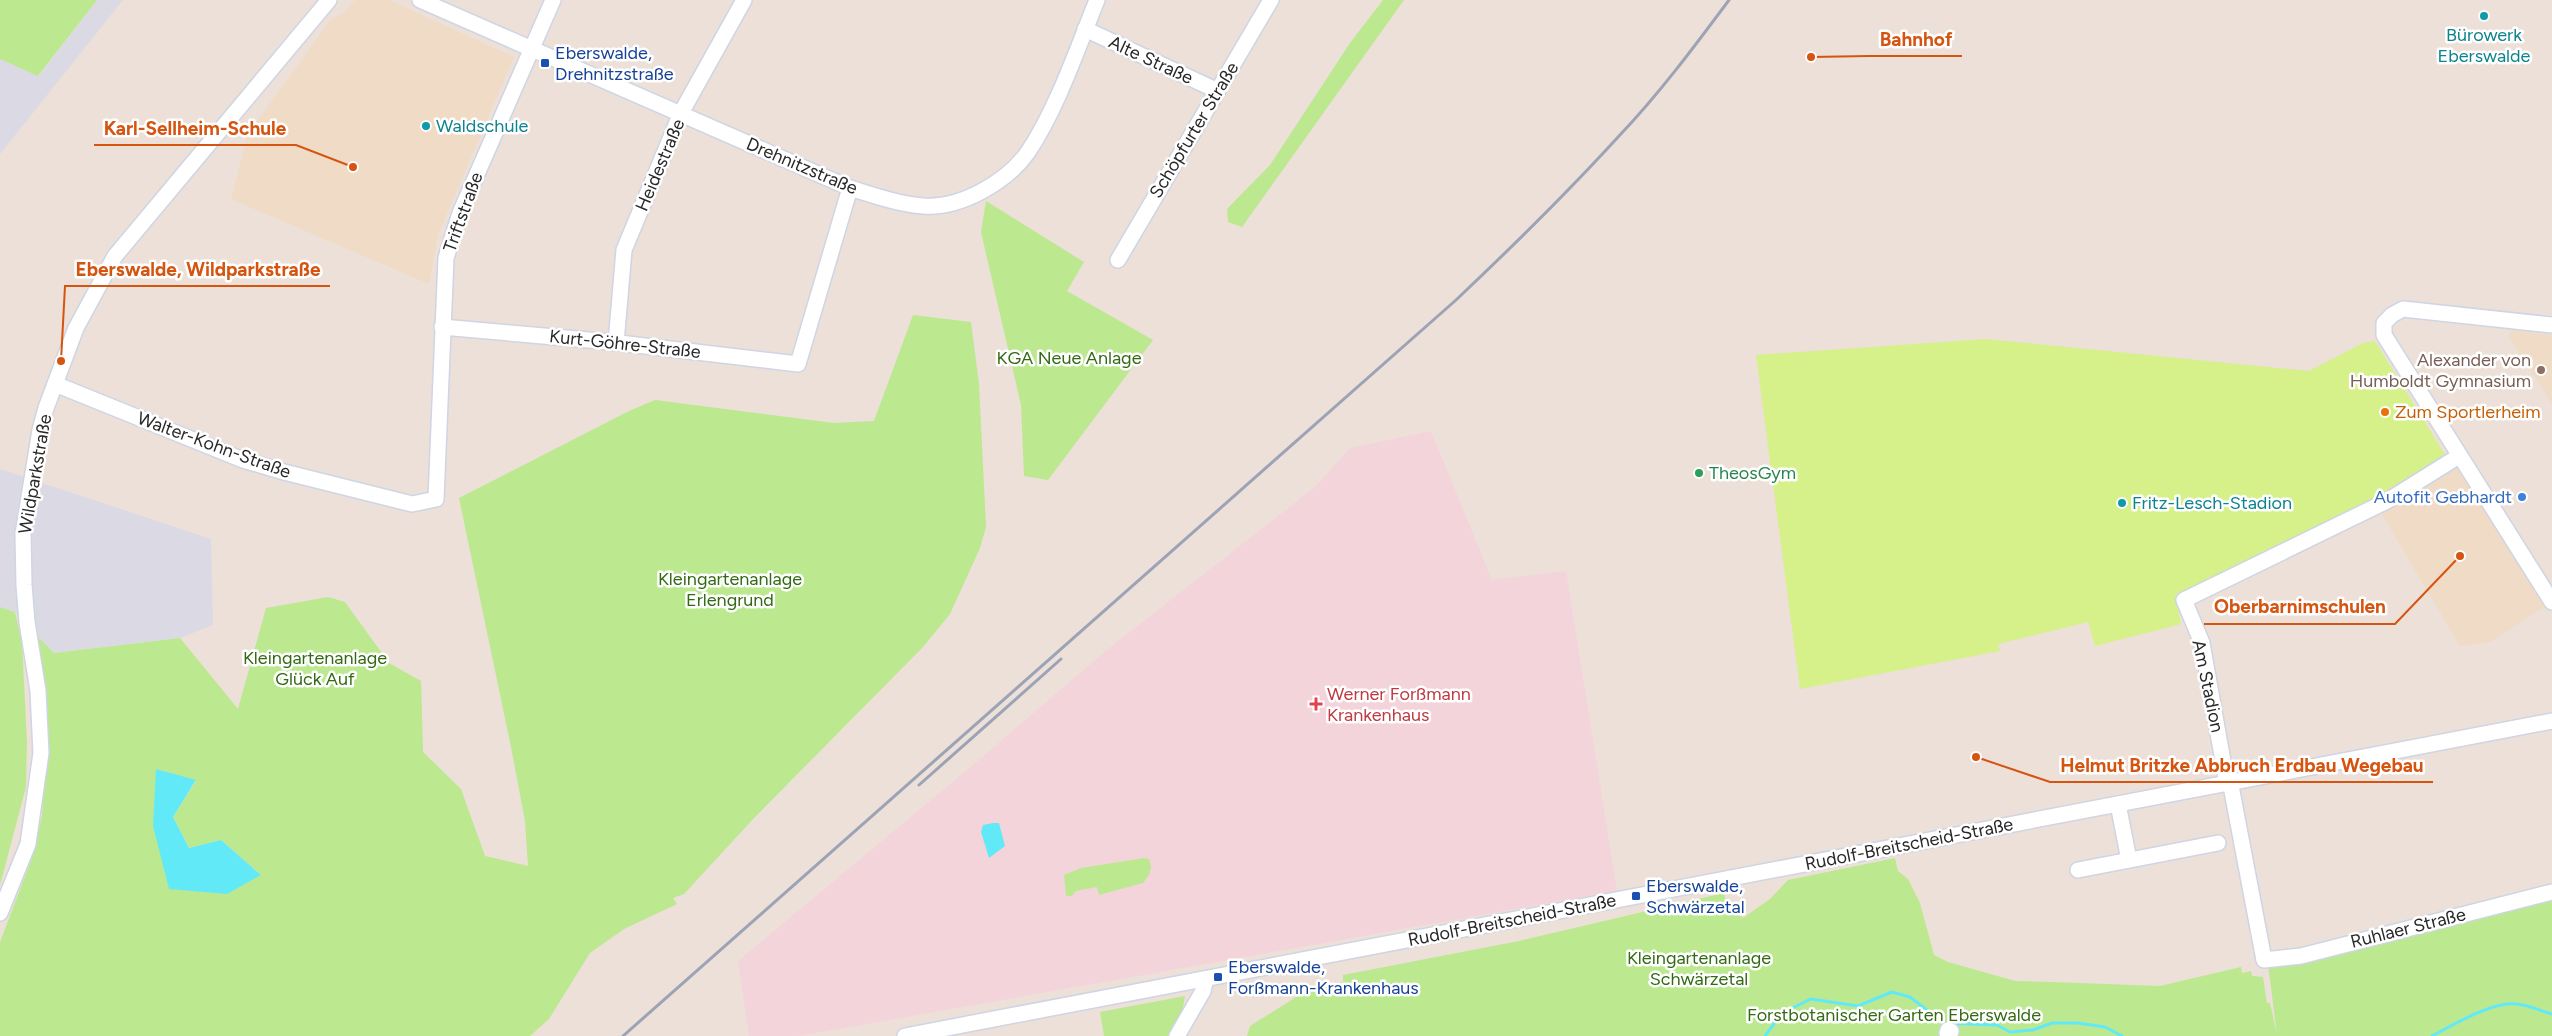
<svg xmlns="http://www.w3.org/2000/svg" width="2552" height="1036" viewBox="0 0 2552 1036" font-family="Figtree,sans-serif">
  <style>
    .industrial { fill: #dbdae4 }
    .education { fill: #f0dbc6 }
    .medical { fill: #f4d4db }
    .green { fill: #bce890; fill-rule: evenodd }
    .pitch { fill: #d6f08a }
    .water { fill: #62e9f8 }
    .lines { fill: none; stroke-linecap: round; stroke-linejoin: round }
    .stream { stroke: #62e9f8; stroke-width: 3 }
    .minor-casing { stroke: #ced5e3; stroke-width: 18 }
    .minor { stroke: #fff; stroke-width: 15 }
    .rail { stroke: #9ba3b5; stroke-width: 3 }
    .culture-dot { fill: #0f9aa8; stroke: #fff; stroke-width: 2 }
    .transit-dot { fill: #1a4fb4; stroke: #fff; stroke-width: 2 }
    .education-dot { fill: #8d6e63; stroke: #fff; stroke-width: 2 }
    .food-dot { fill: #e8710a; stroke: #fff; stroke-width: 2 }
    .leisure-dot { fill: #2e9e5b; stroke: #fff; stroke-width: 2 }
    .shop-dot { fill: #3f7fe0; stroke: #fff; stroke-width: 2 }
    .health-dot { fill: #e0444e; stroke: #fff; stroke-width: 2 }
    .labels { text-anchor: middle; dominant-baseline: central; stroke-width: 5; stroke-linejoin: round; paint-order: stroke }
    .culture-label { font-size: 18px; fill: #0d838f; stroke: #fff; text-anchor: start }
    .transit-label { font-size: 18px; fill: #164399; stroke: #fff; text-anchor: start }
    .street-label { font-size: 18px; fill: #282828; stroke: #fff }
    .park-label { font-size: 18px; fill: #346a13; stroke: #fff }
    .education-label { font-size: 18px; fill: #785e54; stroke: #fff; text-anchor: end }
    .food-label { font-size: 18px; fill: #c56008; stroke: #fff; text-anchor: start }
    .leisure-label { font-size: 18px; fill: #27864d; stroke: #fff; text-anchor: start }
    .shop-label { font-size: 18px; fill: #366cbe; stroke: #fff; text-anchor: end }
    .health-label { font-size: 18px; fill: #be3a42; stroke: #fff; text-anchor: start }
    .leader { fill: none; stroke: #d5540f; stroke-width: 2 }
    .callout-dot { fill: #d5540f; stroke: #fff; stroke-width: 2 }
    .callout-label { font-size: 19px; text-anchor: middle; font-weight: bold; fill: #d5540f; stroke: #fff; stroke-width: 5; stroke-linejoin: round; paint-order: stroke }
  </style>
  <rect width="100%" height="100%" fill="#ece0d8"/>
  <g class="industrial">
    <path d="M97 0H123L0 154V59L39 76Z"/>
    <path d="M0 469 211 539 213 625 180 638 53 653 15 612 0 607Z"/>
  </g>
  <g class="education">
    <path d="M355 0H389L514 57 438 235 429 284 231 199 248 134 331 19 342 14Z"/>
    <path d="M2512 330 2552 335V404L2508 336Z"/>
    <path d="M2452 461 2546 606 2490 642 2460 646 2377 506Z"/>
  </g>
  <path class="medical" d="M1431 431 1492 580 1566 571 1617 891 799 1036H749L738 961 980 759 1108 649 1315 487 1350 448Z"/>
  <g class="green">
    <path d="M0 0H97L38 76 0 59Z"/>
    <path d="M1383 0H1404L1242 227 1228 222 1227 209 1270 165 1350 43Z"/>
    <path d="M986 201 1084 262 1067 291 1153 340 1048 480 1024 476 1021 405 981 232Z"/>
    <path d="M913 315 971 322 979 384 986 527 980 548 950 614 923 647 755 817 684 894 673 898 677 904 624 929 590 953 549 1019 530 1036H0V942L35 850 42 815 47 754 46 690 36 635 54 653 180 638 238 709 266 608 328 597 345 602 389 663 421 681 423 752 461 789 485 856 528 866 525 821 511 747 459 498 629 411 655 400 834 423 874 421ZM156 769 196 781 173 817 189 848 221 840 261 875 170 889Z"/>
    <path d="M0 607 15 612 22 642 27 742 26 787 0 885Z"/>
    <path d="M1144 858 1149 859 1151 867 1149 875 1143 883 1099 895 1097 887 1076 891 1072 896H1066L1064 875 1081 868Z"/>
    <path d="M1895 858 1898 871 1908 879 1920 903 1934 955 1948 962 2015 981 2051 982 2160 986 2241 967 2242 973 2251 971 2252 976 2263 977 2267 1003H2270L2277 1035 2268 964 2552 897V1036H1247L1250 1026 1301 994 1299 987 1343 982V975L1519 941 1724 893 1727 905 1743 918 1770 899 1788 880Z"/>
    <path d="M1185 996 1181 1019 1172 1036H1104L1100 1012Z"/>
  </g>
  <path class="pitch" d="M1986 339 2309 371 2363 343 2375 341 2447 458 2384 496 2189 592 2175 595 2181 624 2095 646 2088 622 1998 644 2000 651 1800 689 1756 355Z"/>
  <g class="water">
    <path d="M156 769 196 780 173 817 189 848 221 840 261 875 227 894 169 889 153 826Z"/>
    <path d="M993 823H999L1005 846 989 858 981 832 983 825Z"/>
  </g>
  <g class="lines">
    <g class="stream">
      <path d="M1765 1036 1782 1013 1811 999 1858 1006 1892 992 1910 997 1944 1023 1997 1025 2010 1032 2033 1030 2052 1023H2078L2105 1027 2122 1036"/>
      <path d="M2432 1036C2453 1025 2483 1007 2507 1004 2522 1002 2538 1010 2552 1014"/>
    </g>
    <g class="minor-casing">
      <g id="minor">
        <path d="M420 0 850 188C873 195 898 204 923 206 960 209 1007 182 1028 152 1056 111 1078 47 1097 0"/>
        <path d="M1085 29 1218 91"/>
        <path d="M1118 260 1271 0"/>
        <path d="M2552 325 2403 309 2392 315 2384 323V335L2552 602"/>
        <path d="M442 327 611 342 798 364 850 188"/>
        <path d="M616 343 624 250 681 113 744 0"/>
        <path d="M55 384 243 460 284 472 412 504 436 499 446 258 460 213 553 0"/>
        <path d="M2459 456 2387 501 2184 600 2202 643 2226 778 2231 786 2264 960 2301 956 2552 892"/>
        <path d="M2118 804 2129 860"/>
        <path d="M2078 870 2218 843"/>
        <path d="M0 913 28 844 41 753 38 691 27 622 24 585 23 534 40 430 46 408 76 328 115 256 329 0"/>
        <path d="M1948 1030 1951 1031 1950 1034 1947 1033Z"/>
        <path d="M905 1036 2552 721"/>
        <path d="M1177 1036 1203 991 1206 979"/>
      </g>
    </g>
    <use href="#minor" class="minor"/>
    <g class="rail">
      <path d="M919 785 1061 659"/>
      <path d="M623 1036 1456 300C1512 247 1567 193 1619 136 1659 94 1694 47 1729 0"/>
    </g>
  </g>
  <g class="culture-dot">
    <circle cx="2484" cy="16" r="5"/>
    <circle cx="426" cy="126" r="5"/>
    <circle cx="2122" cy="503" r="5"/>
  </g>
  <g class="transit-dot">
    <rect x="540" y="58" width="10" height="10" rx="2.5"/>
    <rect x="1631" y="891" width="10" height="10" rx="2.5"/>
    <rect x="1213" y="972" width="10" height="10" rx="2.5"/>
  </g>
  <circle class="education-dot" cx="2541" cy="370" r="5"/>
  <circle class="food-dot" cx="2385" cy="412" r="5"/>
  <circle class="leisure-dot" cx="1699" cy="473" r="5"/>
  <circle class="shop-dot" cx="2522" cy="497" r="5"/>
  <path class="health-dot" d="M1313.5 696.5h5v5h5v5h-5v5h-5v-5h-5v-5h5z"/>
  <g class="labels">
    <g class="culture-label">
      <text x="2484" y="35" text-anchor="middle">Bürowerk<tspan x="2484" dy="21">Eberswalde</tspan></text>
      <text x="436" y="126">Waldschule</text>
      <text x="2132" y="503">Fritz-Lesch-Stadion</text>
    </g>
    <g class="transit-label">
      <text x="555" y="53">Eberswalde,<tspan x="555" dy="21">Drehnitzstraße</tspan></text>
      <text x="1646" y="886">Eberswalde,<tspan x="1646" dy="21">Schwärzetal</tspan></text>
      <text x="1228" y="967">Eberswalde,<tspan x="1228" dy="21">Forßmann-Krankenhaus</tspan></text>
    </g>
    <g class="street-label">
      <text transform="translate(1151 60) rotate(25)">Alte Straße</text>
      <text transform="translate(1194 130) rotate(-59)">Schöpfurter Straße</text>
      <text transform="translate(660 165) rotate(-67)">Heidestraße</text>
      <text transform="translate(802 166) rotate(23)">Drehnitzstraße</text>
      <text transform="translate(463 212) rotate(-70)">Triftstraße</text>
      <text transform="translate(625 344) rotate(6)">Kurt-Göhre-Straße</text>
      <text transform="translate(214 445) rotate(20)">Walter-Kohn-Straße</text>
      <text transform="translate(35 474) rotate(-80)">Wildparkstraße</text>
      <text transform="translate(2208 686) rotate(78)">Am Stadion</text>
      <text transform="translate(1909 844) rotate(-11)">Rudolf-Breitscheid-Straße</text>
      <text transform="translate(1512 920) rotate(-11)">Rudolf-Breitscheid-Straße</text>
      <text transform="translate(2408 928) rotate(-14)">Ruhlaer Straße</text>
    </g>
    <g class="park-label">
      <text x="1069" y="358">KGA Neue Anlage</text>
      <text x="730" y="579">Kleingartenanlage<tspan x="730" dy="21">Erlengrund</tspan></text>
      <text x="315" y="658">Kleingartenanlage<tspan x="315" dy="21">Glück Auf</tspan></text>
      <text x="1699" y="958">Kleingartenanlage<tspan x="1699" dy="21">Schwärzetal</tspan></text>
      <text x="1894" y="1015">Forstbotanischer Garten Eberswalde</text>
    </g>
    <g class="education-label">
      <text x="2531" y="360">Alexander von<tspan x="2531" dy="21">Humboldt Gymnasium</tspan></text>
    </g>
    <g class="food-label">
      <text x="2395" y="412">Zum Sportlerheim</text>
    </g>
    <g class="leisure-label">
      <text x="1709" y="473">TheosGym</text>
    </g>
    <g class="shop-label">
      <text x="2512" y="497">Autofit Gebhardt</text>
    </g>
    <g class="health-label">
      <text x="1327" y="694">Werner Forßmann<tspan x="1327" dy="21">Krankenhaus</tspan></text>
    </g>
  </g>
  <path class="leader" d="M1811 57L1869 56H1962M353 167L296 145H94M61 361L65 286H330M2460 556L2395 624H2204M1976 757L2050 782H2433"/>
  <g class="callout-dot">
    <circle cx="1811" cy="57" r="5"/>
    <circle cx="353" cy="167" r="5"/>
    <circle cx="61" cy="361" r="5"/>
    <circle cx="2460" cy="556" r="5"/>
    <circle cx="1976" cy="757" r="5"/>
  </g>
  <g class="callout-label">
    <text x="1916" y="46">Bahnhof</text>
    <text x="195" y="135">Karl-Sellheim-Schule</text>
    <text x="198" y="276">Eberswalde, Wildparkstraße</text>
    <text x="2300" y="613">Oberbarnimschulen</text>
    <text x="2242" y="772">Helmut Britzke Abbruch Erdbau Wegebau</text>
  </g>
</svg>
